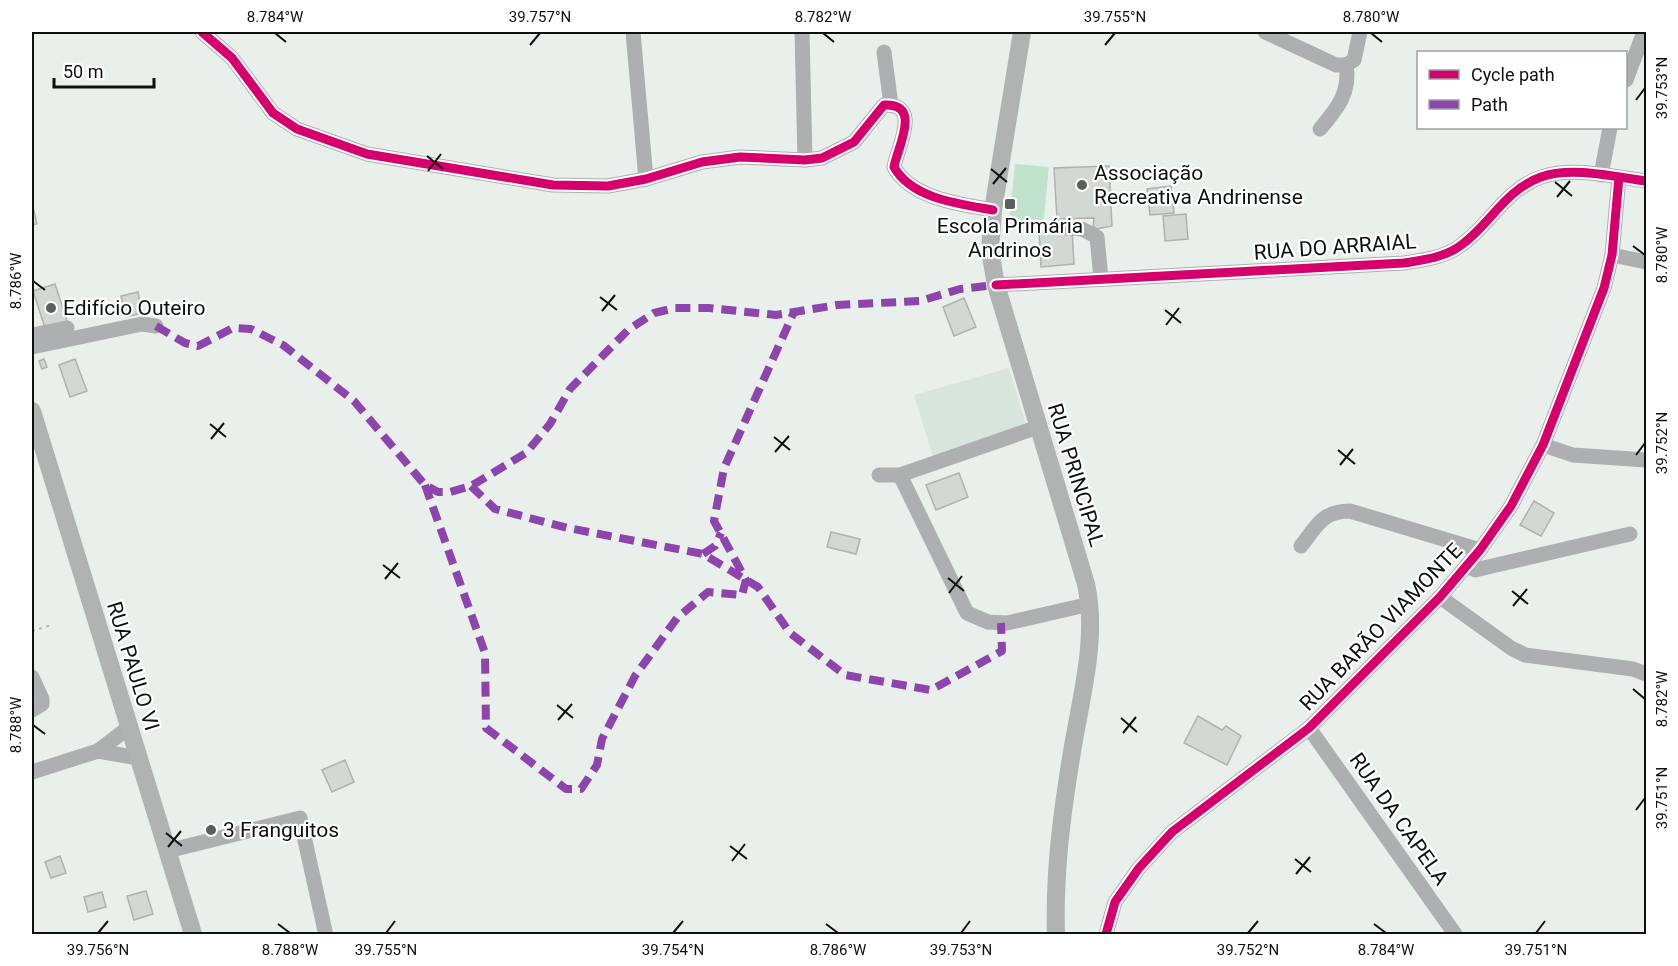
<svg xmlns="http://www.w3.org/2000/svg" width="1678" height="966" viewBox="0 0 1678 966" font-family="Roboto,sans-serif">
  <style>
    .built { fill: #d8e5dc }
    .green { fill: #bfe3cd }
    .building { fill: #d2d8d4; stroke: #aeb2b0; stroke-width: 1.5 }
    .lines { fill: none; stroke-linecap: round; stroke-linejoin: round }
    .path { stroke: #b2b4b3; stroke-width: 2; stroke-dasharray: 3 4.5; stroke-linecap: butt }
    .minor { stroke: #aeafb0; stroke-width: 15 }
    .major { stroke: #b0b3b1; stroke-width: 18 }
    .quiet { stroke: #8e44ad; stroke-width: 8; stroke-dasharray: 15 8; stroke-linecap: butt }
    .cycleway-casing { stroke: #fff; stroke-width: 13 }
    .cycleway { stroke: #d6006c; stroke-width: 9 }
    .ticks { fill: none; stroke: #0e120f; stroke-width: 2 }
    .poi-dot { fill: #5b605c; stroke: #fff; stroke-width: 2 }
    .labels { text-anchor: middle; dominant-baseline: central; stroke-width: 4.5; stroke-linejoin: round; paint-order: stroke }
    .poi-label { font-size: 21px; fill: #0e120f; stroke: #fff; text-anchor: start }
    .street-label { font-size: 21px; fill: #0e120f; stroke: #fff }
    .neatline { fill: none; stroke: #0e120f; stroke-width: 2 }
    .ticks-label { font-size: 15px; text-anchor: middle; fill: #0e120f }
  </style>
  <rect width="100%" height="100%" fill="#e9f0ec"/>
  <path class="built" d="M1009 368 1027 428 934 460 914 395Z"/>
  <path class="green" d="M1015 164 1049 167 1043 227 1009 223Z"/>
  <g class="building">
    <path d="M1109 166 1112 226 1097 229 1093 226 1094 218 1057 219 1054 168Z"/>
    <path d="M1171 186 1174 213 1150 215 1147 189Z"/>
    <path d="M32 202 37 224 32 225Z"/>
    <path d="M1186 214 1188 239 1165 241 1163 216Z"/>
    <path d="M1072 229 1074 264 1041 267 1039 232Z"/>
    <path d="M55 284 68 324 46 331 33 291Z"/>
    <path d="M138 292 142 313 126 317 121 296Z"/>
    <path d="M964 298 976 327 954 336 943 307Z"/>
    <path d="M44 359 47 367 42 369 39 361Z"/>
    <path d="M75 359 87 391 70 397 59 365Z"/>
    <path d="M959 473 968 497 936 510 926 485Z"/>
    <path d="M1534 501 1554 513 1541 536 1520 525Z"/>
    <path d="M831 532 860 539 856 554 827 547Z"/>
    <path d="M1198 716 1222 730 1226 726 1241 736 1227 765 1184 743Z"/>
    <path d="M345 760 354 782 332 792 322 770Z"/>
    <path d="M60 856 66 873 51 878 45 862Z"/>
    <path d="M146 891 153 914 134 920 127 896Z"/>
    <path d="M102 892 106 907 88 912 84 897Z"/>
  </g>
  <g class="lines">
    <path class="path" d="M32 631 51 625"/>
    <g class="minor">
      <path d="M202 32 232 58 273 113 297 129 367 154 553 185 608 186 646 179 702 162 740 157 805 160 822 158 854 142 884 105C923 103 897 148 894 167 912 199 960 204 993 210"/>
      <path d="M633 32 646 179"/>
      <path d="M802 32 805 160"/>
      <path d="M1265 32 1336 65H1346L1354 60 1360 32"/>
      <path d="M884 52 891 105"/>
      <path d="M1626 80 1644 32"/>
      <path d="M1320 129C1337 109 1351 92 1346 65"/>
      <path d="M1601 175 1610 128"/>
      <path d="M1055 227 1082 229 1097 237 1101 279"/>
      <path d="M1612 255 1646 262"/>
      <path d="M996 285 1404 263C1423 260 1441 258 1457 248 1488 228 1504 190 1541 177 1572 166 1615 177 1646 181"/>
      <path d="M32 335 67 328"/>
      <path d="M32 347 142 324 156 326"/>
      <path d="M1543 445 1573 455 1646 460"/>
      <path d="M879 475H900L1038 427"/>
      <path d="M900 475 967 613 988 622 1007 623 1090 604"/>
      <path d="M1301 546C1317 526 1322 511 1350 511L1480 550"/>
      <path d="M1467 565 1475 570 1630 534"/>
      <path d="M1440 597 1511 648 1525 655 1633 669 1646 674"/>
      <path d="M32 677 42 699V704L32 710"/>
      <path d="M1309 728 1455 934"/>
      <path d="M98 751 138 758"/>
      <path d="M32 772 98 751 128 728"/>
      <path d="M167 851 300 818 325 931"/>
      <path d="M1106 934 1115 902 1139 868 1172 832 1309 728 1440 597 1480 550 1511 506 1543 445 1604 288 1612 255 1619 177"/>
    </g>
    <g class="major">
      <path d="M1022 32 993 210 990 251 996 285 1086 584C1098 639 1081 696 1072 752 1062 812 1054 873 1056 934"/>
      <path d="M32 411 193 934"/>
    </g>
    <g class="quiet">
      <path d="M156 326 185 343 198 346 233 328 251 329 283 345 354 401 425 485 438 492H450L471 486 526 453 550 424 570 389 628 330 654 313 675 308H709L776 315 837 305 920 301 960 289 996 285"/>
      <path d="M425 485 485 653 486 728 566 789H581L597 765 602 739 635 676 677 618 708 592 742 595 746 580 714 521 724 468 794 312"/>
      <path d="M471 486 495 509 568 528 703 554 758 587 790 633 845 675 931 690 1002 651 1001 623"/>
      <path d="M703 554 715 546 721 533"/>
    </g>
    <g class="cycleway-casing">
      <g id="cycleway">
        <path d="M202 32 232 58 273 113 297 129 367 154 553 185 608 186 646 179 702 162 740 157 805 160 822 158 854 142 884 105C923 103 897 148 894 167 912 199 960 204 993 210"/>
        <path d="M996 285 1404 263C1423 260 1441 258 1457 248 1488 228 1504 190 1541 177 1572 166 1615 177 1646 181"/>
        <path d="M1106 934 1115 902 1139 868 1172 832 1309 728 1440 597 1480 550 1511 506 1543 445 1604 288 1612 255 1619 177"/>
      </g>
    </g>
    <use href="#cycleway" class="cycleway"/>
  </g>
  <path class="ticks" d="M275 33 286 42M823 33 834 42M1371 33 1382 42M530 45 540 33M1105 45 1115 33M1636 100 1645 88M427 156 443 169M991 169 1007 182M428 171 441 154M1555 182 1572 196M993 184 1006 168M1557 197 1570 181M1633 246 1645 255M33 281 45 290M600 297 617 310M1165 310 1181 323M602 311 615 295M1166 325 1179 308M210 424 226 437M774 437 790 450M211 439 224 423M1338 450 1355 464M775 452 789 436M1636 455 1645 443M1340 465 1353 449M383 565 400 578M948 578 964 591M385 579 398 563M1512 591 1528 604M949 593 962 576M1513 606 1527 589M1633 689 1645 699M557 705 573 718M1121 718 1137 732M558 720 572 704M33 725 45 734M1123 733 1136 717M1636 810 1645 798M166 833 182 846M730 846 747 859M168 847 181 831M1295 859 1311 872M732 861 745 844M1296 874 1310 857M278 924 290 933M826 924 838 933M1374 924 1386 933M98 933 108 921M386 933 395 921M673 933 683 921M961 933 970 921M1248 933 1258 921M1536 933 1545 921"/>
  <g class="poi-dot">
    <circle cx="1082" cy="185" r="6"/>
    <rect x="1004" y="198" width="12" height="12" rx="3"/>
    <circle cx="51" cy="308" r="6"/>
    <circle cx="211" cy="830" r="6"/>
  </g>
  <g class="labels">
    <g class="poi-label">
      <text x="1094" y="173">Associação<tspan x="1094" dy="24">Recreativa Andrinense</tspan></text>
      <text x="1010" y="226" text-anchor="middle">Escola Primária<tspan x="1010" dy="24">Andrinos</tspan></text>
      <text x="63" y="308">Edifício Outeiro</text>
      <text x="223" y="830">3 Franguitos</text>
    </g>
    <g class="street-label">
      <text transform="translate(1335 247) rotate(-4)">RUA DO ARRAIAL</text>
      <text transform="translate(1076 475) rotate(73)">RUA PRINCIPAL</text>
      <text transform="translate(1381 627) rotate(-46)">RUA BARÃO VIAMONTE</text>
      <text transform="translate(133 666) rotate(73)">RUA PAULO VI</text>
      <text transform="translate(1399 819) rotate(55)">RUA DA CAPELA</text>
    </g>
  </g>
  <rect width="1678" height="966" fill="none" stroke="#ffffff" stroke-width="66"/>
  <rect x="1417" y="51" width="210" height="78" fill="#ffffff" stroke="#9fa09f" stroke-width="1.5"/>
  <rect x="1429" y="70" width="30" height="9" fill="#d6006c" stroke="#9fa09f" stroke-width="1.5"/>
  <text x="1471" y="81" font-size="18" fill="#0e120f">Cycle path</text>
  <rect x="1429" y="100" width="30" height="9" fill="#8e44ad" stroke="#9fa09f" stroke-width="1.5"/>
  <text x="1471" y="111" font-size="18" fill="#0e120f">Path</text>
  <path d="M54 78v9h100v-9" fill="none" stroke="#0e120f" stroke-width="3"/>
  <text x="63" y="78" font-size="18" fill="#0e120f" stroke="#ffffff" stroke-width="4.5" paint-order="stroke">50 m</text>
  <rect x="33" y="33" width="1612" height="900" class="neatline"/>
  <g class="ticks-label">
    <text x="275" y="22">8.784°W</text>
    <text x="540" y="22">39.757°N</text>
    <text x="823" y="22">8.782°W</text>
    <text x="1115" y="22">39.755°N</text>
    <text x="1371" y="22">8.780°W</text>
    <text transform="translate(1662 88) rotate(-90)" y="5">39.753°N</text>
    <text transform="translate(1662 255) rotate(-90)" y="5">8.780°W</text>
    <text transform="translate(16 281) rotate(-90)" y="5">8.786°W</text>
    <text transform="translate(1662 443) rotate(-90)" y="5">39.752°N</text>
    <text transform="translate(1662 699) rotate(-90)" y="5">8.782°W</text>
    <text transform="translate(16 725) rotate(-90)" y="5">8.788°W</text>
    <text transform="translate(1662 798) rotate(-90)" y="5">39.751°N</text>
    <text x="98" y="955">39.756°N</text>
    <text x="290" y="955">8.788°W</text>
    <text x="386" y="955">39.755°N</text>
    <text x="673" y="955">39.754°N</text>
    <text x="838" y="955">8.786°W</text>
    <text x="961" y="955">39.753°N</text>
    <text x="1248" y="955">39.752°N</text>
    <text x="1386" y="955">8.784°W</text>
    <text x="1536" y="955">39.751°N</text>
  </g>
</svg>
